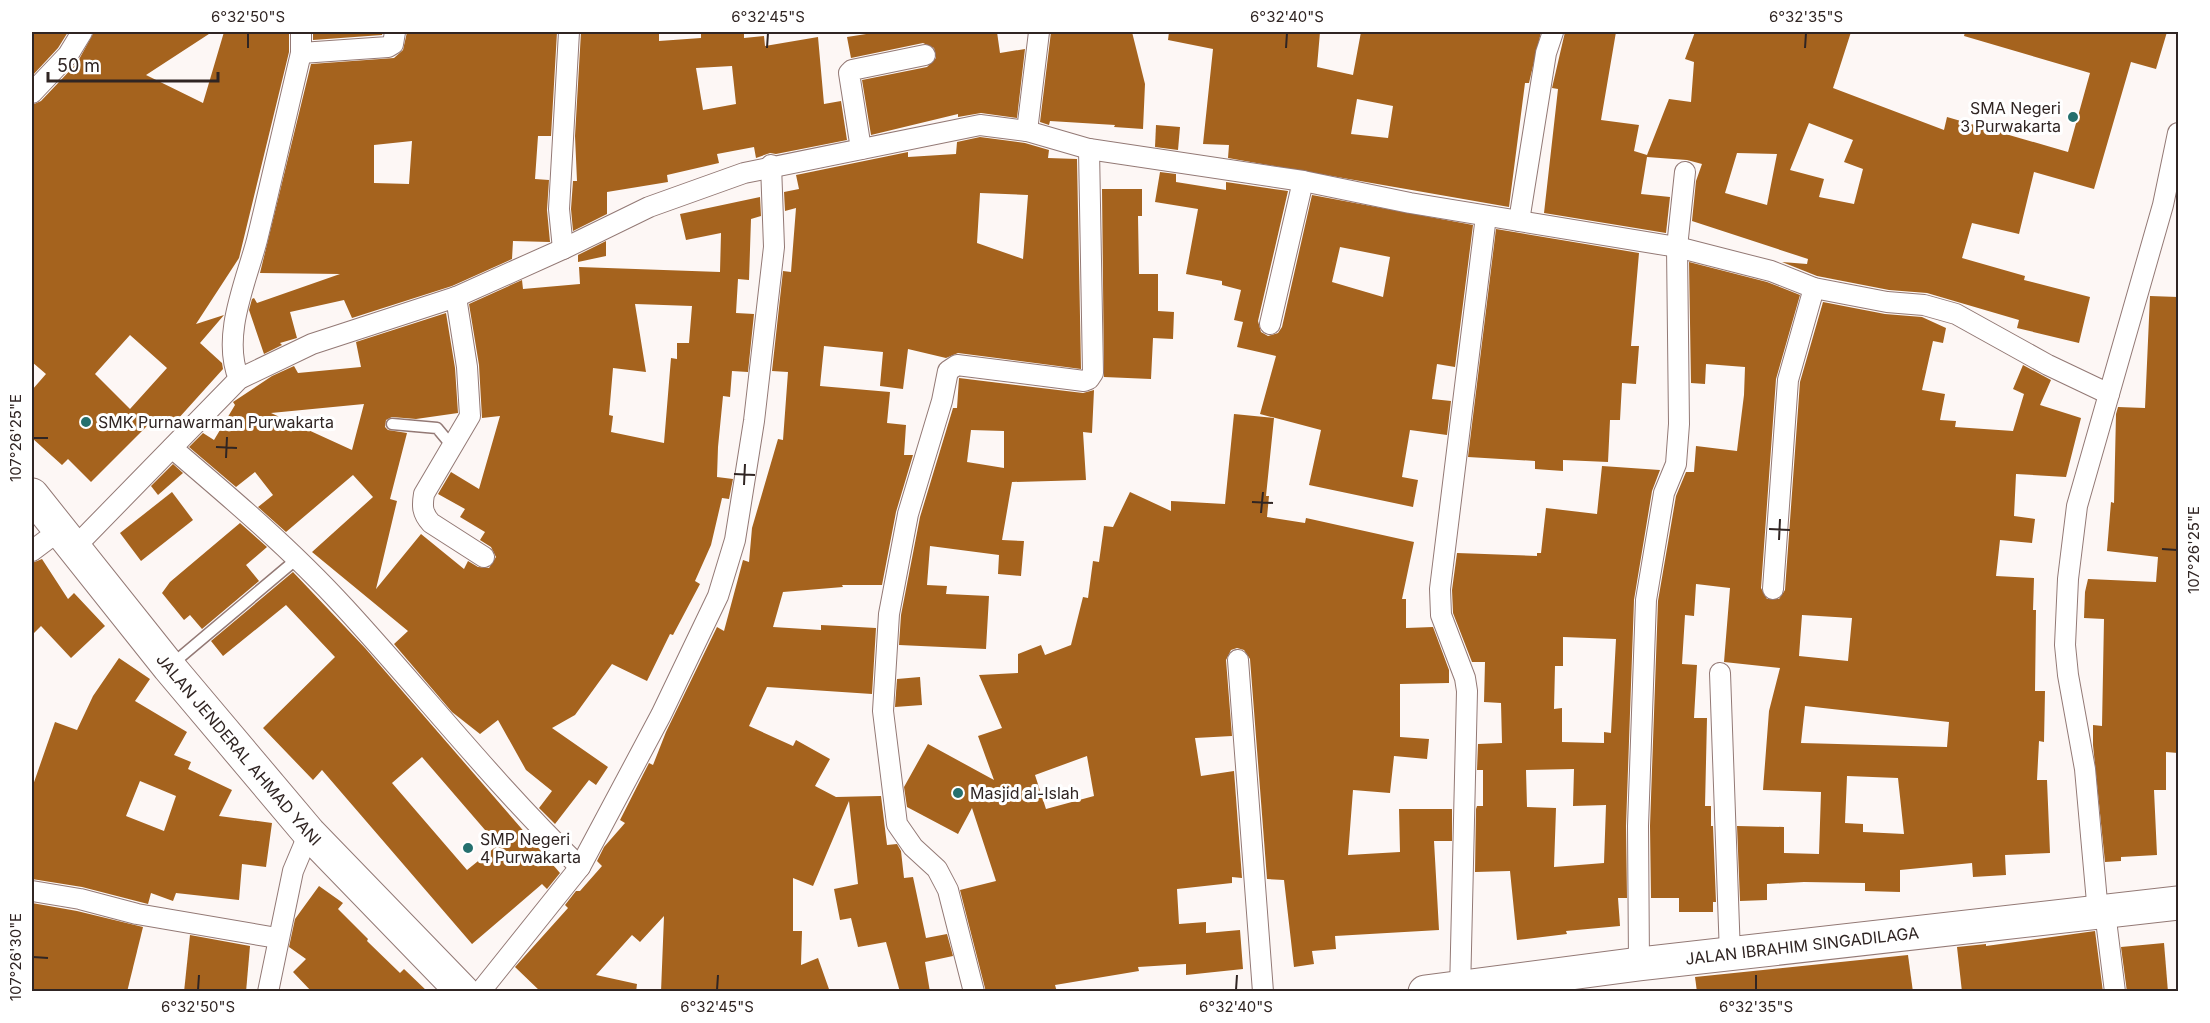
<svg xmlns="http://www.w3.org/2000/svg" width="2210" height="1023" viewBox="0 0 2210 1023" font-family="Inter,sans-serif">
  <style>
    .building { fill: #a5631e; fill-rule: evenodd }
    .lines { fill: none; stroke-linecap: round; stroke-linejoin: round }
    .lane-casing { stroke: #937975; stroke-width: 13 }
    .street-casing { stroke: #937975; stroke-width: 22 }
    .highway-casing { stroke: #937975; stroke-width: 35 }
    .lane { stroke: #fff; stroke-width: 10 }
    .street { stroke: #fff; stroke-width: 20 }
    .highway { stroke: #fff; stroke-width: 33 }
    .ticks { fill: none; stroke: #302523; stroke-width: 2 }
    .poi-dot { fill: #25706e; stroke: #fff; stroke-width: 2 }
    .labels { text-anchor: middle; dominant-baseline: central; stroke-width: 6; stroke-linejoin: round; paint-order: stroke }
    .poi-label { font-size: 16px; fill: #302523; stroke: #fff; text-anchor: start }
    .street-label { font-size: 16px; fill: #302523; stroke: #fff }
    .neatline { fill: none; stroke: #302523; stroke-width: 2 }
    .ticks-label { font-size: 15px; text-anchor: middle; fill: #302523 }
  </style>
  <rect width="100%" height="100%" fill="#fdf7f5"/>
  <g class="building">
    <path d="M32 32H68L58 48 32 76Z"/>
    <path d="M94 32H212L146 75 203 103 224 32H289V52L239 258 196 324 224 315 200 343 222 363 223 369 168 430 155 418 91 482 68 459 62 465 32 438V390L46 374 32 362V105L41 101 77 63ZM130 335 167 368 130 409 95 374Z"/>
    <path d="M313 32H383L382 35 313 40Z"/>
    <path d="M407 32H557L551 136H538L535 179 549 180 547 210 550 242 513 241 512 259 452 286 352 318 344 300 290 312 297 338 280 343 282 345 264 354 249 310 252 299 254 298 257 303 340 274 260 273 311 64 394 58 403 50ZM412 141 409 184 374 183V145Z"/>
    <path d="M581 32H659V41L701 38V32H744V38L764 36 765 46 818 37 824 104 841 101 847 140 776 154 770 153 756 158 754 147 717 154 719 163 667 175 668 182 607 192V214L573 231 571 209 573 181H577L575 136ZM732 66 736 104 703 110 696 68Z"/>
    <path d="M879 32H997L1000 53 1025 49 1017 118 981 113 958 117V114L871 135 862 80 927 67 936 58 934 48 923 43 851 58 847 37Z"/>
    <path d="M1051 32H1132L1145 84 1143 129 1114 127 1115 125 1050 121 1049 125 1040 122Z"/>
    <path d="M1169 32H1320L1317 67 1353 75 1361 32H1541L1529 83H1525L1509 207 1228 158 1229 145 1203 144 1213 49 1168 40ZM1357 99 1393 106 1388 138 1351 134Z"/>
    <path d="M1565 32H1616L1601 120 1639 125 1634 151 1647 155 1669 99 1691 102 1694 62 1685 59 1695 32H1851L1833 88 1944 130 1947 117 2068 152 2090 73 1964 36 1965 32H2167L2156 69 2131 62 2094 189 2034 172 2019 234 1972 223 1962 258 2025 276 2024 280 2090 297 2079 343 2017 328 2019 320 1927 293 1889 290 1817 276 1782 262 1807 264 1808 259 1692 221 1696 181 1702 164 1687 160 1647 157 1641 194 1670 197 1666 233 1544 213 1558 89 1552 88ZM1809 123 1853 140 1844 162 1863 169 1854 204 1819 197 1824 179 1790 170ZM1737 153 1777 154 1767 205 1725 193Z"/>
    <path d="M1156 125 1180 127 1178 150 1155 147Z"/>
    <path d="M980 137 1025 143 1049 150 1048 158 1077 159 1081 369 958 353 946 358 908 349 903 389 880 386 883 352 824 346 820 386 890 392 887 423 906 425 904 455H913L896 512 882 585H842L843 587 783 592 773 627 821 630V625L876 628 872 694 767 687 749 726 793 746 796 740 830 759 815 786 836 797 881 796 887 845 897 844 901 851 904 878 913 877 926 938 947 934 953 956 925 962 930 992H900L886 942 858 947 851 918 840 920 834 889 858 884 849 801 813 886 793 878V931H802L801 965 818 958 830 992H661L664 916 640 942 632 935 596 975 637 984 636 992H541L515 967 568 908 565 905 576 891H580L602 866 597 861 604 847 625 823 620 820 649 763 653 765 666 732 717 627 724 631 743 560 749 562 752 528 778 439 783 440 788 372 772 371 783 271 791 272 796 208 785 211 784 192 799 189 796 175 908 152V157L956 154 957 142ZM980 193 1028 195 1023 259 977 243Z"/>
    <path d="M1160 172 1176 174V182L1226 190V182L1288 191 1258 321 1261 332 1268 336 1278 333 1282 327 1312 195 1473 225 1455 367 1437 364 1432 399 1451 401 1447 435 1410 430 1402 477 1418 480 1413 507 1309 485 1321 430 1260 414 1276 356 1237 347 1243 322 1234 320 1241 290 1222 285V281L1186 274 1198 209 1155 202ZM1340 247 1390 257 1383 297 1332 282Z"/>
    <path d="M1102 189H1142V216H1138L1139 274H1158V311L1174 312 1173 339 1153 338 1151 379 1104 377Z"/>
    <path d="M760 197 761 216 751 219 749 280 738 279 736 313 754 314 748 372 732 371 730 397 723 396 718 447 717 477 733 479 729 499 722 498 711 545 695 581 700 584 673 635 670 634 647 681 612 664 575 715 552 728 608 767 596 785 589 780 555 824 539 808 552 791 526 770 498 720 480 734 452 712 394 644 408 631 312 552 373 497 353 475 286 532 258 507 273 495 255 472 236 487 189 447 203 433 214 440 235 405 233 402 272 376 294 366 298 373 361 367 356 342 446 313 455 368 458 413 416 419 392 417 386 420 385 427 388 430 407 433 390 499 397 501 376 589 421 534 464 569 468 561 478 567 489 568 496 557 491 547 480 540 485 532 460 517 465 509 438 494 451 472 479 489 500 416 482 418 479 365 469 304 522 280 523 289 580 284 579 267 720 272 721 233 686 240 680 214ZM635 304 692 306 689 343H677V359L671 358 664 443 611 432 613 416 609 415 613 368 646 372ZM364 404 352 450 271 413Z"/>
    <path d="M1496 229 1639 253 1631 346H1639L1636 384 1622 383 1620 420H1610L1608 462 1563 460V471L1535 469V461L1468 457Z"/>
    <path d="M606 241V256L578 262V255Z"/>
    <path d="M1689 262 1767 282 1800 295 1776 379 1761 588 1767 599H1779L1785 590 1800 382 1823 302 1885 314 1922 317 1946 328 1943 343 1933 341 1922 390 1945 394 1940 420 1956 421 1955 427 2013 431 2024 394 2013 389 2023 365 2051 380 2040 405 2081 418 2066 477 2016 474 2014 516 2035 519 2032 543 2000 540 1996 576 2034 578 2033 610H2036L2035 691H2045L2044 742 2039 741 2037 780H2047L2050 853 2005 855 2006 875 1973 877 1972 863 1900 870V892L1865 891V883L1804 882 1767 884V900L1740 901 1737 826 1784 827V853L1819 854 1821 792 1763 790 1769 711 1780 668 1724 662 1730 588 1696 584 1694 616 1685 615 1682 664 1697 665 1694 718H1707L1705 806H1711V826H1713L1716 902H1713V912H1679V898H1651L1650 826 1658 601 1676 496 1686 472H1694L1696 446 1737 451 1744 395 1745 367 1706 364 1705 384 1691 383ZM1802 615 1852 618 1848 661 1799 656ZM1805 706 1949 722 1947 747 1801 743ZM1847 776 1898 778 1904 834 1863 832V824L1845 823Z"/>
    <path d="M2150 296 2178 297V753L2166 752V790H2154L2157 855 2121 857V861L2105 862 2093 745V725L2102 726 2104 619 2084 618 2085 592 2088 579 2156 582 2158 557 2107 551 2111 502 2114 503 2116 414 2118 407 2145 408Z"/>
    <path d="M959 378 1083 393 1094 390 1092 433 1083 432 1086 480 1012 482 1002 540 1024 541 1021 576 998 574 999 555 930 546 927 585 947 586 946 594 989 596 986 649 899 645 901 615 920 517 953 408H957ZM971 430 1004 431V468L967 462Z"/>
    <path d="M1234 414 1274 418 1266 496H1269L1267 517 1305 523 1306 518 1414 542 1402 599H1406V628L1433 627 1449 670V683L1400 684V737L1429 739 1427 759 1394 756 1390 793 1353 790 1348 855 1400 852 1399 809H1452V841H1434L1439 930 1335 936 1336 949 1312 951 1314 964 1294 967 1284 880 1267 879 1250 659 1244 650 1237 648 1231 650 1226 660 1232 736 1195 738 1201 776 1234 771 1242 878 1232 877V883L1177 889 1179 924 1206 922V933L1240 930 1243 969 1186 975V964L1138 967 1139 971 1055 985 1057 992H986L960 890 996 881 972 808 958 834 907 807 904 787 928 744 994 780 978 736 1002 728 979 675 1018 673V654L1041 645 1045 655 1071 645 1083 597 1088 598 1093 561 1099 562 1104 526 1113 527 1130 492 1171 511V501L1225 504ZM1087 756 1094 796 1046 809 1035 775Z"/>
    <path d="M173 464 183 473 158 495 151 486Z"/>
    <path d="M1602 466 1660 470 1652 491 1634 600 1626 826 1627 898H1618L1620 926 1566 931 1567 934 1517 940 1510 871 1475 872 1476 809 1477 806H1483V770H1477L1478 744 1502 743 1501 703 1484 702 1485 662H1472L1453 613 1452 590 1457 553 1537 556V553H1541L1546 508 1597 514ZM1563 637 1616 639 1611 733 1604 732V743L1562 742V708L1554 709 1555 666H1563ZM1574 769 1573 806 1606 805 1604 863 1554 867 1556 808 1527 807 1526 770Z"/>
    <path d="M172 492 193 520 141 561 120 533Z"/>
    <path d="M240 523 267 547 246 565 259 581 202 629 190 615 184 620 162 593 170 582Z"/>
    <path d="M42 559 68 599 74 593 105 626 71 658 41 626 32 635V563Z"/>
    <path d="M293 572 365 648 560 873 547 889 542 884 472 944 322 770 313 780 263 728 335 657 286 605 223 656 211 641ZM422 757 498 845 467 870 392 783Z"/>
    <path d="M119 658 150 679 135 701 187 732 174 755 191 762 188 769 232 790 219 816 272 823 266 867 242 864 239 900 176 893 173 901 151 893 148 904 82 887 32 879V788L55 722 77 730 93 696ZM140 781 176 796 164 831 126 816Z"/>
    <path d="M920 677 922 705 895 707 897 679Z"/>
    <path d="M319 886 343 903 338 909 368 939 367 941 400 973 404 969 428 992H312L293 972 306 959 289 947 295 919Z"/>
    <path d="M32 903 77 911 143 927 127 992H32Z"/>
    <path d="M2095 931 2103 992H1962L1957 947 1986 944V946Z"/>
    <path d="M190 935 250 946 246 992H184Z"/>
    <path d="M2164 943 2168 992H2127L2121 947Z"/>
    <path d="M1908 955 1913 992H1697L1695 977Z"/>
  </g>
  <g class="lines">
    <g class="lane-casing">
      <g id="lane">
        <path d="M392 424 437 428 452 446"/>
        <path d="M171 665 298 558"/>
      </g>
    </g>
    <g class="street-casing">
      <g id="street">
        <path d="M301 53V32"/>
        <path d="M32 93 68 55 82 32"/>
        <path d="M1027 131 1039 32"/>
        <path d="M861 149 849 73 852 70 925 55"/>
        <path d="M1519 221 1546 53 1553 32"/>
        <path d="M563 249 559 209 569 32"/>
        <path d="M456 297 467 367 470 416 424 494C422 506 422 513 431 523L484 557"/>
        <path d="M1270 324 1303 181"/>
        <path d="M239 379C221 336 246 282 257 240 272 178 286 116 301 53L388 47 393 44 395 32"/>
        <path d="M172 448C232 499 292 550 345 608 424 694 496 786 580 867"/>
        <path d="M74 548 239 379 312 344 456 297 563 249 649 207 744 173 980 125 1027 131 1089 149 1303 181 1410 203 1677 247 1771 271 1814 288 1887 302 1924 305 1956 314 2048 365 2109 394"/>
        <path d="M32 551 60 530"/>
        <path d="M1773 589 1788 380 1814 288"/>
        <path d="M1238 660 1263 992"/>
        <path d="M1720 673 1730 955"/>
        <path d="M32 891 80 899 137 914 277 938"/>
        <path d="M2105 912 2115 992"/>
        <path d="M2098 913 2085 769 2068 675 2065 645 2068 579 2077 506 2163 205 2178 133"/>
        <path d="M1639 964 1638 826 1646 600 1664 493 1676 464 1679 424 1677 247 1685 172"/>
        <path d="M268 992 293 871 309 833"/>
        <path d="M480 992 580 867 661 715 718 596 735 540 754 421 774 247 771 165"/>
        <path d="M974 992 948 890 937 869 913 847 897 824 883 711 889 614 908 514 942 401 948 371 957 365 1084 381 1089 379 1093 373 1089 149"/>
        <path d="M1460 992 1467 691 1465 678 1441 615 1440 589 1486 216"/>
      </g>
    </g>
    <g class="highway-casing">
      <g id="highway">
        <path id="s1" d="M32 495 169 667 309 833 463 992"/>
        <path id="s2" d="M1425 992 1639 964 2178 903"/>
      </g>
    </g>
    <use href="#lane" class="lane"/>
    <use href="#street" class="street"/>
    <use href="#highway" class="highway"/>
  </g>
  <path class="ticks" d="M248 48V33M767 48 768 33M1286 48 1287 33M1805 48 1806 33M33 438H48M216 447 237 448M226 458 227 437M734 474 755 475M744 485 745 464M1252 502 1273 503M1261 513 1263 492M1769 529 1790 530M1779 540 1780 519M2162 549 2177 550M33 957 48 958M198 990 199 975M717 990 718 975M1236 990 1237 975M1756 990V975"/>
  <g class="poi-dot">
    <circle cx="2073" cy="117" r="6"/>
    <circle cx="86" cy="422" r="6"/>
    <circle cx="958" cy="793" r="6"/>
    <circle cx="468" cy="848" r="6"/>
  </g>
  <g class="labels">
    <g class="poi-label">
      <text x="2061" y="108" text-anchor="end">SMA Negeri<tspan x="2061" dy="18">3 Purwakarta</tspan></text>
      <text x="98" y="422">SMK Purnawarman Purwakarta</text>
      <text x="970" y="793">Masjid al-Islah</text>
      <text x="480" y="839">SMP Negeri<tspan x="480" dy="18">4 Purwakarta</tspan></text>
    </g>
    <g class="street-label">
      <text stroke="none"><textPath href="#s1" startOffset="328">JALAN JENDERAL AHMAD YANI</textPath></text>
      <text stroke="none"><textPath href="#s2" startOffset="380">JALAN IBRAHIM SINGADILAGA</textPath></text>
    </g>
  </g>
  <rect width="2210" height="1023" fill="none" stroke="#ffffff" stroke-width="66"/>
  <path d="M48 72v9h170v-9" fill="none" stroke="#302523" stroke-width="3"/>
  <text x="57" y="72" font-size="18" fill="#302523" stroke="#ffffff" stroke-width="4.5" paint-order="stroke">50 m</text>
  <rect x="33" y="33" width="2144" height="957" class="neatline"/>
  <g class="ticks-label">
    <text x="248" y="22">6°32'50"S</text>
    <text x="768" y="22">6°32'45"S</text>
    <text x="1287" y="22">6°32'40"S</text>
    <text x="1806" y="22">6°32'35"S</text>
    <text transform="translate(16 438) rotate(-90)" y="5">107°26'25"E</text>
    <text transform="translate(2194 550) rotate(-90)" y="5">107°26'25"E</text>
    <text transform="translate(16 957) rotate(-90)" y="5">107°26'30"E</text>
    <text x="198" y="1012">6°32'50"S</text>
    <text x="717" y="1012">6°32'45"S</text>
    <text x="1236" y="1012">6°32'40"S</text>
    <text x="1756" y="1012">6°32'35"S</text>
  </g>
</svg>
